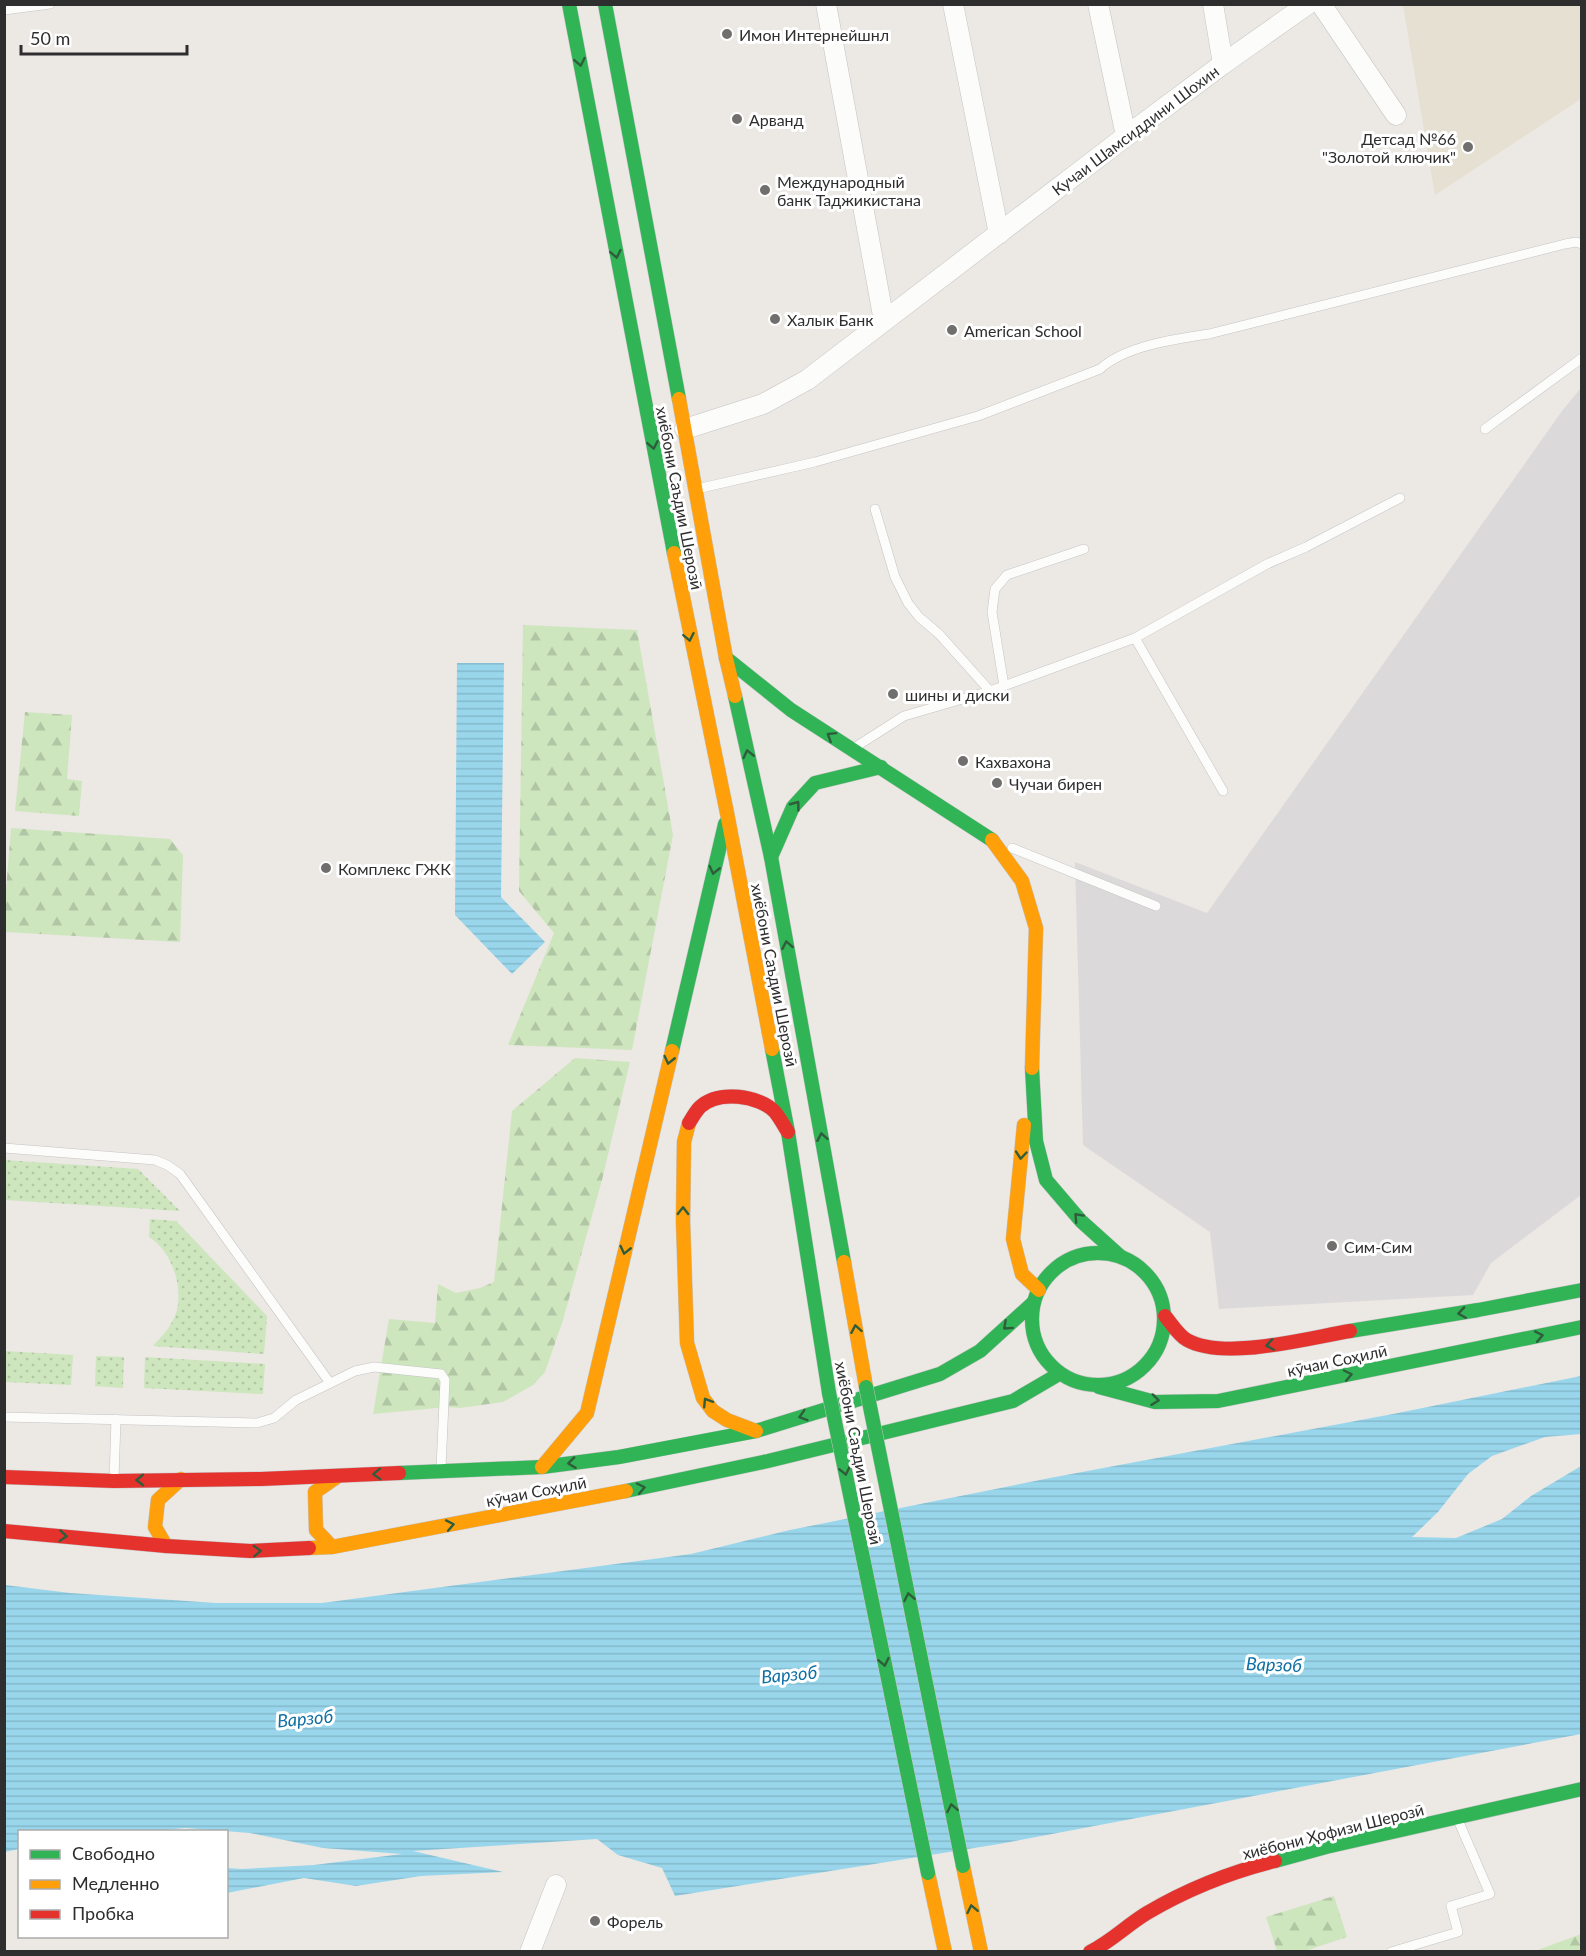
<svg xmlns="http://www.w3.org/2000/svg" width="1586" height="1956" viewBox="0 0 1586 1956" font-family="Lato,sans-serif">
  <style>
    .industrial { fill: #dcd9db }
    .education { fill: #e6e0d3 }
    .grass { fill: url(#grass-dots) }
    .forest { fill: url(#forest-firs) }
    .water { fill: url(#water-rules) }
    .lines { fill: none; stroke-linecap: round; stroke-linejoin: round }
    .lane-casing { stroke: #c5c4c5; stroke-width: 10 }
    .street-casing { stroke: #c5c4c5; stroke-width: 21 }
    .fast-casing { stroke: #c5c4c5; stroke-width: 15 }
    .slow-casing { stroke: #c5c4c5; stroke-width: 15 }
    .jam-casing { stroke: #c5c4c5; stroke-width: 15 }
    .lane { stroke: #fcfcfb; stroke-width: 9 }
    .street { stroke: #fcfcfb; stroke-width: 20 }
    .fast { stroke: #30b455; stroke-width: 14 }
    .slow { stroke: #ff9f0a; stroke-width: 14 }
    .jam { stroke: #e5322d; stroke-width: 14 }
    .fast-bridge-casing { stroke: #c6c5c4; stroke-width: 15; stroke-linecap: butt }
    .fast-bridge { stroke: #30b455; stroke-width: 14 }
    .oneway { stroke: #2f5d3c }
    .poi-dot { fill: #706f6e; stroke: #fff; stroke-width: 2 }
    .labels { text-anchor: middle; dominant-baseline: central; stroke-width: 6; stroke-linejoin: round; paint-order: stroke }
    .poi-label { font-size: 16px; fill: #2e2e2e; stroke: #fff; text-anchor: start }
    .street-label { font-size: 16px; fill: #2e2e2e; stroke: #fff }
    .water-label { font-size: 18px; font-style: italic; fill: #0d6fa3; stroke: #fff }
  </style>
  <defs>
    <pattern id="grass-dots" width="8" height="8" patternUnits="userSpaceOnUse" patternTransform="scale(1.5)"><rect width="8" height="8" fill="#cee6be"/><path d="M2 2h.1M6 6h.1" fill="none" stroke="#b1c6a4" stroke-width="1.8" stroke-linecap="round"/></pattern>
    <pattern id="forest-firs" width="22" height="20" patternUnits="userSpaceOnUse" patternTransform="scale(1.5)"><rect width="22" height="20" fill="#cee6be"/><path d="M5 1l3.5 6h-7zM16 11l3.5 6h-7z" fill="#b1c6a4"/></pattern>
    <pattern id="water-rules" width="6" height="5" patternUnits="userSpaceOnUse" patternTransform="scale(1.5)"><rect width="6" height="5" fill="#99d6ec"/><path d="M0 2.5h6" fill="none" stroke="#84b8cb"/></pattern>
  </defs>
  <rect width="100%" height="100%" fill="#ece8e4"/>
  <path class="industrial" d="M1581 388V1195L1491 1263 1473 1295 1219 1309 1210 1232 1083 1145 1075 862 1207 913 1562 411Z"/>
  <path class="education" d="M1403 5H1581V99L1435 195Z"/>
  <g class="grass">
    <path d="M5 1160 138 1169 180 1211 5 1200Z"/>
    <path d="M150 1219 176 1221 267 1316 264 1354 153 1346C161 1337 170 1328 175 1316 185 1290 173 1252 149 1237Z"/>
    <path d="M5 1351 73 1355 71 1385 5 1382Z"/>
    <path d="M96 1356 124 1357 123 1388 95 1386Z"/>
    <path d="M145 1357 265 1364 263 1394 144 1388Z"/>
  </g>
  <g class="forest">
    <path d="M523 625 637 630 673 835 632 1050 508 1045 554 933 519 891Z"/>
    <path d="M25 712 72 715 67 779 82 781 79 816 15 811Z"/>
    <path d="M11 828 170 839 183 855 180 942 5 932V903Z"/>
    <path d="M575 1058 630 1062 602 1180 563 1320 545 1372 533 1385 503 1402 460 1408 447 1407 373 1414 389 1319 435 1323 438 1284 456 1293 480 1288 494 1282 512 1111Z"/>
    <path d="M1334 1896 1347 1937 1308 1950V1951H1277L1266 1917Z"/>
    <path d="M1581 1934V1951H1535Z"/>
  </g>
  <g class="water">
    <path d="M457 663H504L501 897 545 942 512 974 455 915Z"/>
    <path d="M1581 1376V1434L1545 1437 1492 1456 1468 1474 1438 1512 1412 1537 1456 1538 1502 1519 1531 1496 1581 1466V1734L999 1844 675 1896 662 1868 618 1855 597 1839 413 1851 503 1872 421 1876 356 1886 304 1878 227 1893V1868L242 1869 314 1865 402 1854 323 1848 250 1833 185 1828 143 1832H20L19 1849 5 1852V1585L70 1593 216 1603H322L691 1554 790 1530 1050 1478 1398 1413Z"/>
  </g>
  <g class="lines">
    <g class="lane-casing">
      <g id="lane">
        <path d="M4 10 50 4"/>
        <path d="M1485 429 1582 358"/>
        <path d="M701 488 815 462 978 416 1100 369C1125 346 1175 339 1209 334L1565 244 1576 242 1582 244"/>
        <path d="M875 509 895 577 908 603 919 617 939 634 990 691"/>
        <path d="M1135 638 1223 791"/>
        <path d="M1004 686 992 612 995 589 1007 575 1084 549"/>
        <path d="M857 746 904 716 990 691 1135 638 1267 564 1306 547 1400 498"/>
        <path d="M1012 848 1156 906"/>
        <path d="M4 1148 155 1160 167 1165 180 1174 330 1383"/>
        <path d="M4 1417 257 1423 274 1418 296 1400 355 1371 374 1367 441 1374 445 1380 441 1468"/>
        <path d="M114 1480 116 1419"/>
        <path d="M1391 1952 1458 1932 1451 1906 1490 1894 1458 1820"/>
      </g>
    </g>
    <g class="street-casing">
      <g id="street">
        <path d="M826 4 884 321"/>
        <path d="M953 4 999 234"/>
        <path d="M1098 4 1126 136"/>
        <path d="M1321 4 1396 115"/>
        <path d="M1223 64 1308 4"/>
        <path d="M685 429 763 404 807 380 1117 143 1223 64 1213 4"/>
        <path d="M530 1952 556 1885"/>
      </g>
    </g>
    <g class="fast-casing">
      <g id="fast">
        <path d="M569 4 674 553"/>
        <path d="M605 4 679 399"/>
        <path d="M726 658 791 710 992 840"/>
        <path d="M735 696 771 857 844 1262"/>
        <path d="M771 857 793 807 815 783 881 767"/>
        <path d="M772 1049 788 1132 829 1393"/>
        <path d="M672 1051 725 824"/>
        <path d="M1032 1068 1036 1141 1046 1180 1081 1221 1121 1257"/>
        <circle cx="1098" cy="1319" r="66"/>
        <path d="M1350 1331 1478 1310 1582 1290"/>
        <path d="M1099 1387 1155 1402 1218 1401 1582 1327"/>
        <path d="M399 1473 542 1467 619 1457 756 1431 940 1374 980 1351 1034 1302"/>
        <path d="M626 1491 768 1461 1013 1401 1059 1374"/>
        <path d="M1275 1861 1326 1847 1582 1789"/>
      </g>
    </g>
    <g class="slow-casing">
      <g id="slow">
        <path d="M679 399 726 658 735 696"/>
        <path d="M674 553 727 813 772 1049"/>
        <path d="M992 840 1022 881 1036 928 1032 1068"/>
        <path d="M689 1123 684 1142 683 1221 687 1343 703 1398 713 1411 727 1420 756 1431"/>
        <path d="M1024 1125 1013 1239 1022 1274 1039 1290"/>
        <path d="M844 1262 866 1387"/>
        <path d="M542 1467 587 1413 672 1051"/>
        <path d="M166 1546 155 1527 158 1500 181 1479"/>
        <path d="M332 1547 316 1530 315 1492 338 1476"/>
        <path d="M309 1548 332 1547 626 1491"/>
        <path d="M963 1866 981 1952"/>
        <path d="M928 1873 945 1952"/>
      </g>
    </g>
    <g class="jam-casing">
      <g id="jam">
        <path d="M689 1123C692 1118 696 1111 700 1107 718 1090 759 1095 775 1112 780 1118 784 1126 788 1132"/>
        <path d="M1165 1316C1171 1323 1178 1335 1187 1340 1225 1361 1307 1338 1350 1331"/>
        <path d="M4 1477 114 1481 261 1479 399 1473"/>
        <path d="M4 1531 166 1546 250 1551 309 1548"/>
        <path d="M1090 1952C1112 1941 1127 1925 1147 1913 1186 1890 1231 1872 1275 1861"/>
      </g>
    </g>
    <use href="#lane" class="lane"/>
    <use href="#street" class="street"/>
    <use href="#fast" class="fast"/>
    <use href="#slow" class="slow"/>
    <use href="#jam" class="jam"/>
    <g class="fast-bridge-casing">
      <g id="fast-bridge">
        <path d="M866 1387 963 1866"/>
        <path d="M829 1393 928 1873"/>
      </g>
    </g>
    <use href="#fast-bridge" class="fast-bridge"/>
  </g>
  <defs><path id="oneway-chevron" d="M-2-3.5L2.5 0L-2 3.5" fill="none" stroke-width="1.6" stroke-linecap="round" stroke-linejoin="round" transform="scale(1.5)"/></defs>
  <g class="oneway">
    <use href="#oneway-chevron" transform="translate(580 62) rotate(79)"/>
    <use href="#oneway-chevron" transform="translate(616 254) rotate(79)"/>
    <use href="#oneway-chevron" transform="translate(653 445) rotate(79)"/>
    <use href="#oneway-chevron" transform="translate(689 637) rotate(79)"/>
    <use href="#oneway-chevron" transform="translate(831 736) rotate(-148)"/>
    <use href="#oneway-chevron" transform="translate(748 754) rotate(-103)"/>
    <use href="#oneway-chevron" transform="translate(796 805) rotate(-53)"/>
    <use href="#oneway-chevron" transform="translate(714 870) rotate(103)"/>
    <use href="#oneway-chevron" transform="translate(787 945) rotate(-100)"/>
    <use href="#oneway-chevron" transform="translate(669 1060) rotate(103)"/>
    <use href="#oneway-chevron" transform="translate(822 1137) rotate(-100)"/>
    <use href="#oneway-chevron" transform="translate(1021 1155) rotate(95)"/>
    <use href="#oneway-chevron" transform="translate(683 1211) rotate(-89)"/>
    <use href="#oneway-chevron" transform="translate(1078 1217) rotate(-133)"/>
    <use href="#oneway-chevron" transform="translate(625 1250) rotate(103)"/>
    <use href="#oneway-chevron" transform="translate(1462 1313) rotate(171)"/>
    <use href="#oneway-chevron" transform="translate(1007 1326) rotate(138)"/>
    <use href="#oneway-chevron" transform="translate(856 1329) rotate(-100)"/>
    <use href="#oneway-chevron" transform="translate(1539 1336) rotate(-11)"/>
    <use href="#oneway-chevron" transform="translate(1270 1345) rotate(171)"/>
    <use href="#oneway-chevron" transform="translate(1348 1375) rotate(-12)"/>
    <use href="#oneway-chevron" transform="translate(1155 1400) rotate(7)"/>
    <use href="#oneway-chevron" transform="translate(707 1402) rotate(-122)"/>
    <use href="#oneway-chevron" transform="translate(803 1416) rotate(163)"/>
    <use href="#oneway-chevron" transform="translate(572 1463) rotate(173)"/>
    <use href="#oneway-chevron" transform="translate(845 1471) rotate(78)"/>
    <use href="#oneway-chevron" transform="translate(377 1474) rotate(178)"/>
    <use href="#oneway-chevron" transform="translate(140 1480) rotate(179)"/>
    <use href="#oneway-chevron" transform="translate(641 1488) rotate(-12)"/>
    <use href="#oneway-chevron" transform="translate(450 1525) rotate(-11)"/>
    <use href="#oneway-chevron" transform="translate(63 1536) rotate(5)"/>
    <use href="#oneway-chevron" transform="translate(257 1551) rotate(-2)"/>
    <use href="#oneway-chevron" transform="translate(909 1597) rotate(-101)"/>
    <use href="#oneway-chevron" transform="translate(884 1662) rotate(78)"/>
    <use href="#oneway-chevron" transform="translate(952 1808) rotate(-101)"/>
    <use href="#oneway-chevron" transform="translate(972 1909) rotate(-102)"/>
  </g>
  <g class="poi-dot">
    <circle cx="727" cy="34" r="6"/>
    <circle cx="737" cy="119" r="6"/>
    <circle cx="1468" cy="147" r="6"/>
    <circle cx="765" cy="190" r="6"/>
    <circle cx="775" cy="319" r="6"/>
    <circle cx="952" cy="330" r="6"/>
    <circle cx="893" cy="694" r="6"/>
    <circle cx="963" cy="761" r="6"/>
    <circle cx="997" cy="783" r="6"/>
    <circle cx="326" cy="868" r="6"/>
    <circle cx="1332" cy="1246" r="6"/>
    <circle cx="595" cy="1921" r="6"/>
  </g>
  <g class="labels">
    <g class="poi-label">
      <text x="739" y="34">Имон Интернейшнл</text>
      <text x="749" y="119">Арванд</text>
      <text x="1456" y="138" text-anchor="end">Детсад №66<tspan x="1456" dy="18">"Золотой ключик"</tspan></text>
      <text x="777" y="181">Международный<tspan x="777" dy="18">банк Таджикистана</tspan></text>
      <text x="787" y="319">Халык Банк</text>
      <text x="964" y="330">American School</text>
      <text x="905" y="694">шины и диски</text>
      <text x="975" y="761">Кахвахона</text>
      <text x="1009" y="783">Чучаи бирен</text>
      <text x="338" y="868">Комплекс ГЖК</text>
      <text x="1344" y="1246">Сим-Сим</text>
      <text x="607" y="1921">Форель</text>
    </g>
    <g class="street-label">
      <text transform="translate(1135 130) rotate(-37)">Кучаи Шамсиддини Шохин</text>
      <text transform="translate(680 498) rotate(79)">хиёбони Саъдии Шерозӣ</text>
      <text transform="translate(775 975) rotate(79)">хиёбони Саъдии Шерозӣ</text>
      <text transform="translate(1337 1360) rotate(-12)">кӯчаи Соҳилӣ</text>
      <text transform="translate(859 1453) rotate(79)">хиёбони Саъдии Шерозӣ</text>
      <text transform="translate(536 1491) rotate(-11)">кӯчаи Соҳилӣ</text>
      <text transform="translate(1333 1831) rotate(-14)">хиёбони Ҳофизи Шерозӣ</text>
    </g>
    <g class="water-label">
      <text transform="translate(1274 1664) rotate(2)">Варзоб</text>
      <text transform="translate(789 1674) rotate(-5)">Варзоб</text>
      <text transform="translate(305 1718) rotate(-5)">Варзоб</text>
    </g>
  </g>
  <rect width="1586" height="1956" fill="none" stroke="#2e2e2e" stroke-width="12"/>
  <rect x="18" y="1830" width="210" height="108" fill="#ffffff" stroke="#ababab" stroke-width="1.5"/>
  <rect x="30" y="1850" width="30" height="9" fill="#30b455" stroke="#ababab" stroke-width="1.5"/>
  <text x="72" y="1860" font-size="18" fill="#2e2e2e">Свободно</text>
  <rect x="30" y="1880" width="30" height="9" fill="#ff9f0a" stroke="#ababab" stroke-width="1.5"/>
  <text x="72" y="1890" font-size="18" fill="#2e2e2e">Медленно</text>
  <rect x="30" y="1910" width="30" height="9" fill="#e5322d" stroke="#ababab" stroke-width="1.5"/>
  <text x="72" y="1920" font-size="18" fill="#2e2e2e">Пробка</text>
  <path d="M21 45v9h166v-9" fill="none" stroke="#2e2e2e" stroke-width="3"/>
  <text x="30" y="45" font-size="18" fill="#2e2e2e" stroke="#ffffff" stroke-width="4.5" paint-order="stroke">50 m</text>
</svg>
